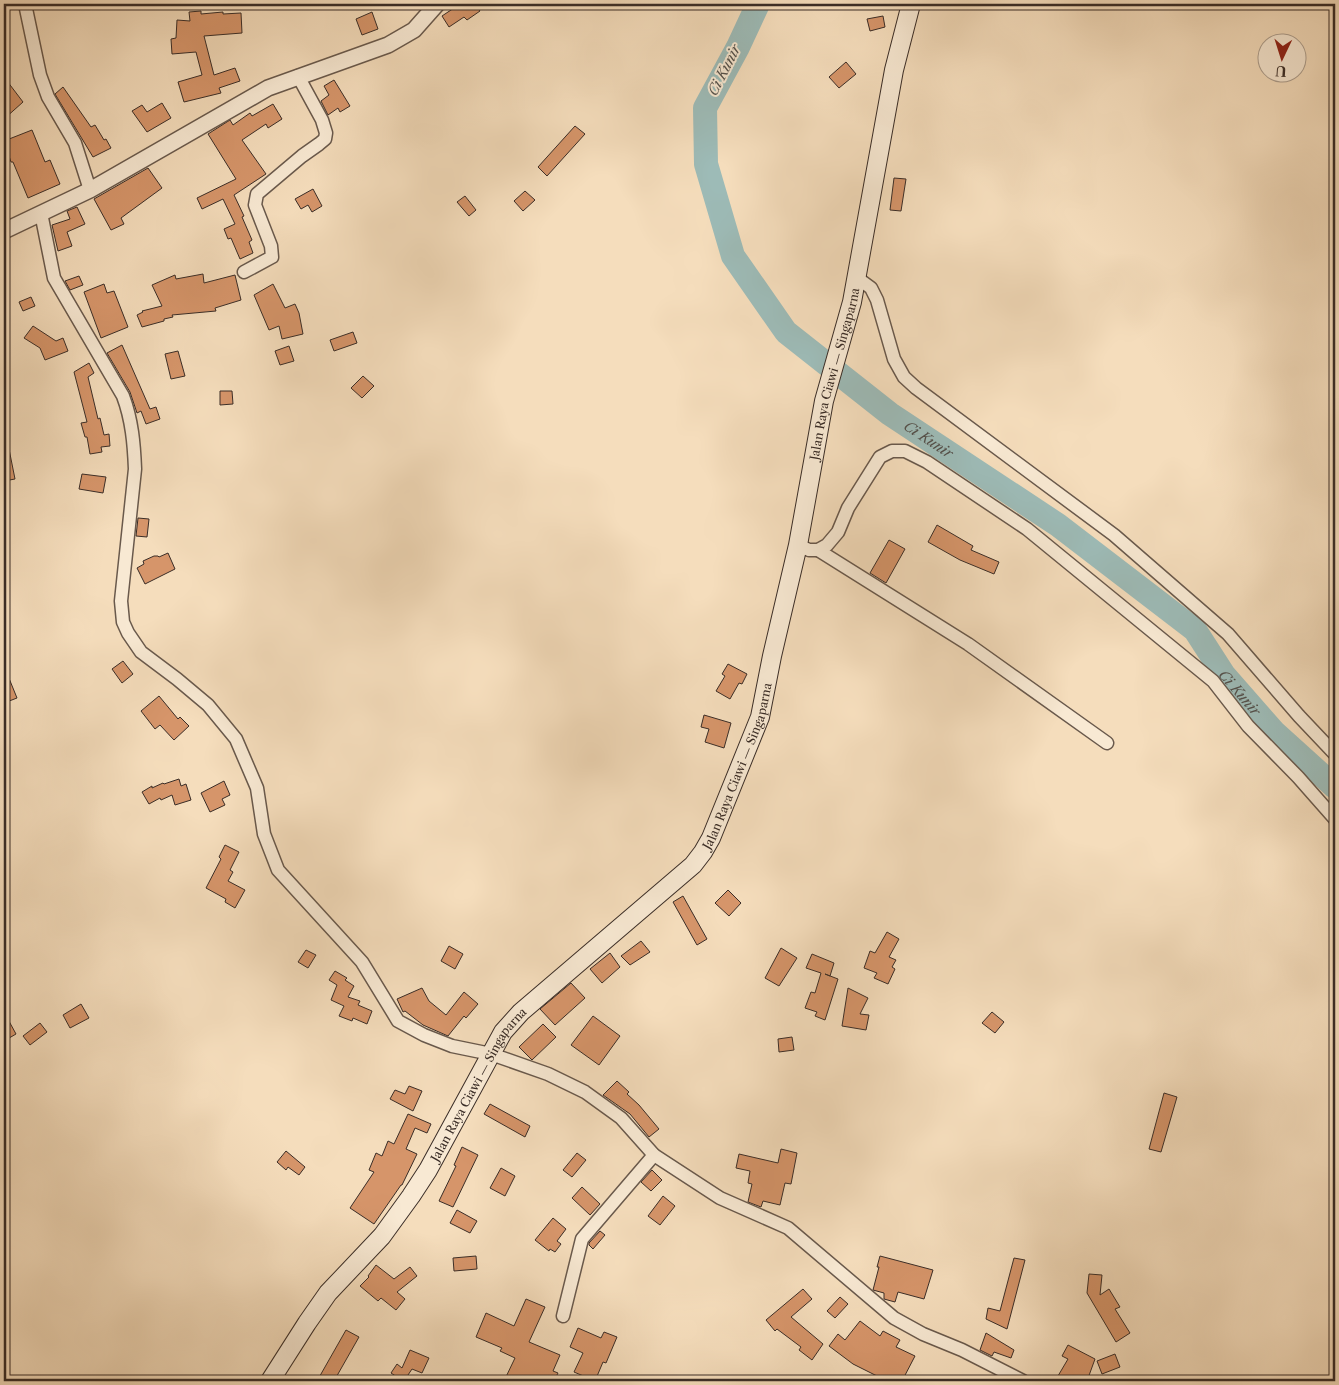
<svg xmlns="http://www.w3.org/2000/svg" width="1339" height="1385" viewBox="0 0 1339 1385" font-family="'Libre Caslon Text',serif">
  <style>
    .lines { fill: none; stroke-linecap: round; stroke-linejoin: round }
    .river { stroke: #9dbbb7; stroke-width: 24 }
    .building { fill: #d6956a; stroke: #3a2d27 }
    .minor-casing { stroke: #69594c; stroke-width: 15 }
    .tertiary-casing { stroke: #69594c; stroke-width: 18 }
    .secondary-casing { stroke: #3a2d27; stroke-width: 20 }
    .minor { stroke: #f8e9d3; stroke-width: 12 }
    .tertiary { stroke: #f8e9d3; stroke-width: 15 }
    .secondary { stroke: #f8e9d3; stroke-width: 18 }
    .labels { text-anchor: middle; dominant-baseline: central; stroke-width: 4; stroke-linejoin: round; paint-order: stroke }
    .street-label { font-size: 12px; fill: #3a2d27; stroke: #f8e9d3 }
    .water-label { font-size: 14px; font-style: italic; fill: #53504b; stroke: #f8e9d3 }
  </style>
  <rect width="100%" height="100%" fill="#f5ddbc"/>
  <filter id="stains"><feTurbulence type="fractalNoise" baseFrequency=".004" numOctaves="4"/><feColorMatrix values="0 0 0 0 .2 0 0 0 0 .09 0 0 0 0 .02 0 0 0 .5 -.17"/></filter>
  <radialGradient id="worn" r=".72"><stop offset=".6" stop-color="#630" stop-opacity="0"/><stop offset="1" stop-color="#630" stop-opacity=".3"/></radialGradient>
  <g class="lines">
    <path class="river" id="s1" d="M758 4 738 47 705 108 706 164 733 256 786 332 890 414 1058 525 1195 630 1224 675 1274 732 1335 787"/>
  </g>
  <g class="building">
    <path d="M460 4H475L480 11 467 20 464 17 449 27 442 16Z"/>
    <path d="M201 11V14L223 12V14L241 13 242 33 204 36 214 75 235 68 240 81 219 88 221 93 184 102 178 82 202 75 196 52 172 54 171 39 176 38 177 20 190 21 189 12Z"/>
    <path d="M372 12 378 29 362 35 356 19Z"/>
    <path d="M883 16 885 27 870 31 867 19Z"/>
    <path d="M846 62 856 74 839 88 829 77Z"/>
    <path d="M4 77 23 102 4 119Z"/>
    <path d="M334 80 350 106 340 112 338 108 328 115 321 101 329 95 324 86Z"/>
    <path d="M63 87 91 127 95 125 104 140 106 139 111 148 93 157 55 94Z"/>
    <path d="M162 103 171 118 147 132 132 111 142 105 147 112Z"/>
    <path d="M273 104 282 119 268 128 266 124 242 140 266 174 234 195 244 216 242 217 252 240 249 242 253 253 240 259 231 238 228 239 224 229 235 224 223 199 202 209 197 198 236 179 208 134 230 120 233 125 250 113 252 116Z"/>
    <path d="M575 126 585 134 547 176 538 167Z"/>
    <path d="M32 130 45 162 50 160 60 184 28 198 13 162H11L4 141Z"/>
    <path d="M148 168 162 188 121 218 124 224 111 230 94 199Z"/>
    <path d="M894 178 906 179 901 211 890 210Z"/>
    <path d="M313 189 322 206 312 212 308 205 301 209 295 199Z"/>
    <path d="M525 191 535 200 523 211 514 201Z"/>
    <path d="M465 196 476 210 469 216 457 202Z"/>
    <path d="M77 207 85 224 67 232 72 246 58 251 52 225 70 219 67 211Z"/>
    <path d="M203 274 204 283 235 275 241 300 215 308 216 311 172 315 173 317 164 319V321L142 327 137 315 143 312 142 311 162 306 152 285 175 275 176 279Z"/>
    <path d="M79 276 83 285 70 290 65 281Z"/>
    <path d="M104 284 107 293 114 291 128 327 101 338 84 292Z"/>
    <path d="M273 284 285 308 295 304 299 313 303 334 282 339 279 326 269 330 254 295Z"/>
    <path d="M31 297 35 306 23 311 19 302Z"/>
    <path d="M33 326 56 341 63 338 68 351 45 360 40 348 24 338Z"/>
    <path d="M353 332 357 343 334 351 330 340Z"/>
    <path d="M122 345 150 409 156 407 160 419 146 424 141 411 137 413 130 392 107 353Z"/>
    <path d="M289 346 294 361 280 365 275 351Z"/>
    <path d="M178 351 185 376 171 379 165 354Z"/>
    <path d="M89 363 94 373 88 377 98 419 100 418 104 435 109 434 110 446 101 447 102 452 90 454 87 437H85L81 423 87 422 74 372Z"/>
    <path d="M363 376 374 386 362 398 351 388Z"/>
    <path d="M220 391H232L233 404 220 405Z"/>
    <path d="M4 449H9L15 479 4 481Z"/>
    <path d="M82 474 106 477 103 493 79 489Z"/>
    <path d="M138 518 149 519 147 537 136 536Z"/>
    <path d="M937 525 973 546 971 550 999 562 994 574 960 560 928 542Z"/>
    <path d="M889 540 905 549 886 583 870 573Z"/>
    <path d="M168 553 175 569 145 584 137 568 144 564 143 561 154 556H158L159 557Z"/>
    <path d="M123 661 133 674 122 683 112 669Z"/>
    <path d="M728 664 747 674 742 684 739 683 730 699 716 691 725 676 722 674Z"/>
    <path d="M4 666 17 698 4 703Z"/>
    <path d="M159 696 178 719 180 717 189 726 174 740 160 725 155 729 141 711Z"/>
    <path d="M704 715 731 723 724 748 705 742 709 729 701 727Z"/>
    <path d="M179 779 181 786 186 784 191 800 175 805 172 795 161 800 160 798 149 804 142 792 152 786V788L163 783 164 784Z"/>
    <path d="M224 781 230 795 222 799 225 805 210 812 201 793Z"/>
    <path d="M225 845 239 852 230 870 233 872 228 881 245 890 235 908 225 902 226 899 206 888 221 859 219 857Z"/>
    <path d="M728 890 741 903 729 916 715 903Z"/>
    <path d="M683 896 707 939 697 945 673 902Z"/>
    <path d="M887 932 899 939 889 957 896 960 892 967 895 969 888 984 874 978 877 973 864 968 870 951 875 953Z"/>
    <path d="M641 941 650 952 630 965 621 956Z"/>
    <path d="M449 946 463 954 455 969 441 961Z"/>
    <path d="M781 948 797 958 779 986 765 978Z"/>
    <path d="M306 950 316 955 308 968 298 962Z"/>
    <path d="M610 953 620 967 602 983 590 969Z"/>
    <path d="M812 954 834 963 830 976 825 974 838 979 825 1020 815 1016 817 1012 805 1008 811 992 815 993 821 973 806 968Z"/>
    <path d="M335 971 347 978 345 980 354 986 348 997 360 1001 358 1005 372 1011 367 1024 353 1018 352 1021 339 1016 344 1006 331 1000 337 985 329 980Z"/>
    <path d="M571 983 585 998 555 1025 540 1009Z"/>
    <path d="M422 988 429 1001 446 1015 464 992 478 1004 466 1018 464 1016 448 1036 423 1025 405 1011 403 1012 397 999Z"/>
    <path d="M848 988 868 998 860 1014 869 1015 866 1030 842 1026Z"/>
    <path d="M81 1004 89 1018 70 1028 63 1015Z"/>
    <path d="M4 1012 16 1034 4 1041Z"/>
    <path d="M992 1012 1004 1022 995 1033 982 1023Z"/>
    <path d="M593 1016 620 1036 599 1065 571 1045Z"/>
    <path d="M40 1023 47 1032 30 1045 23 1036Z"/>
    <path d="M543 1024 556 1037 532 1060 519 1047Z"/>
    <path d="M792 1037 794 1050 779 1052 778 1039Z"/>
    <path d="M617 1081 629 1092 627 1094 639 1105 659 1129 649 1137 630 1114 603 1095Z"/>
    <path d="M409 1086 422 1091 413 1111 390 1099 395 1090 405 1094Z"/>
    <path d="M1164 1093 1177 1097 1161 1152 1149 1149Z"/>
    <path d="M490 1104 530 1126 525 1137 484 1114Z"/>
    <path d="M408 1114 431 1124 427 1133 415 1128 406 1149 417 1154 402 1185H401L374 1224 350 1208 374 1172 369 1170 376 1153 382 1156 388 1141 394 1144Z"/>
    <path d="M462 1147 478 1155 453 1207 439 1201 456 1166 454 1165Z"/>
    <path d="M781 1149 797 1153 791 1184 785 1183 780 1205 763 1201 761 1207 748 1202 752 1184 748 1183 750 1171 736 1168 739 1154 778 1163Z"/>
    <path d="M286 1151 305 1167 299 1175 288 1167 286 1170 277 1162Z"/>
    <path d="M577 1153 586 1160 572 1177 563 1170Z"/>
    <path d="M501 1168 515 1176 505 1196 490 1188Z"/>
    <path d="M652 1170 662 1180 651 1191 641 1182Z"/>
    <path d="M582 1187 600 1204 590 1215 572 1198Z"/>
    <path d="M663 1196 675 1206 660 1225 648 1216Z"/>
    <path d="M457 1210 477 1221 470 1233 450 1223Z"/>
    <path d="M553 1218 566 1229 557 1241 561 1244 555 1252 550 1249 549 1251 535 1240Z"/>
    <path d="M600 1231 605 1235 593 1249 589 1245V1243Z"/>
    <path d="M476 1256 477 1269 454 1271 453 1258Z"/>
    <path d="M880 1256 933 1270 924 1299 898 1292 895 1302 884 1299V1293L873 1290 879 1267H877Z"/>
    <path d="M1014 1258 1025 1260 1007 1329 986 1319 988 1308 1000 1311Z"/>
    <path d="M376 1265 394 1279 410 1267 417 1276 397 1292 405 1299 396 1310 381 1298 378 1301 360 1286 369 1277 368 1276Z"/>
    <path d="M1089 1274 1102 1275 1100 1295 1109 1289 1120 1307 1115 1309 1130 1333 1116 1342 1087 1293Z"/>
    <path d="M803 1289 812 1299 791 1317 823 1344 812 1360 799 1350 801 1347 777 1329 775 1331 766 1320Z"/>
    <path d="M840 1297 848 1304 835 1318 827 1311Z"/>
    <path d="M526 1299 545 1307 529 1342 560 1355 553 1371 558 1373 554 1381H504L515 1358 500 1351 502 1348 476 1337 486 1313 514 1326Z"/>
    <path d="M860 1321 880 1336 883 1331 900 1340 896 1347 915 1356 902 1381H874L877 1376 853 1364 829 1346 838 1334 845 1340Z"/>
    <path d="M578 1328 601 1338 604 1332 617 1337 606 1363 603 1362 595 1381 574 1372 583 1353 570 1347Z"/>
    <path d="M346 1330 359 1337 334 1381H317Z"/>
    <path d="M986 1333 1014 1350 1011 1358 994 1352 992 1356 980 1350Z"/>
    <path d="M1068 1345 1095 1359 1087 1381H1055L1068 1359 1062 1356Z"/>
    <path d="M410 1350 429 1358 422 1373 412 1369 404 1381H396L397 1377 391 1373 397 1364 402 1368Z"/>
    <path d="M1115 1354 1120 1367 1102 1374 1097 1361Z"/>
  </g>
  <g class="lines">
    <g class="minor-casing">
      <g id="minor">
        <path d="M25 4 40 75 48 97 75 143 90 190"/>
        <path d="M41 213 54 278 123 396C132 420 134 444 135 469L121 601 123 622 128 633 141 652 177 679 208 705 236 739 257 788 264 834 278 870 362 962 398 1021 424 1035 452 1046 491 1054 548 1074 585 1092 621 1118 654 1155 720 1198 788 1228 894 1318 923 1334 962 1350 1023 1381"/>
        <path d="M244 272 272 257 271 246 255 205 257 194 302 156 319 144 325 139 326 133 322 120 298 76"/>
        <path d="M856 277 871 288 877 300 894 359 904 377 916 388 1114 535 1228 634 1299 716 1335 754"/>
        <path d="M798 545 809 550H818L827 545 838 532 848 508 880 457 892 451H905L927 462 1027 529 1213 681 1248 726 1298 777 1335 819"/>
        <path d="M818 550 968 644 1107 743"/>
        <path d="M563 1316 582 1239 654 1155"/>
      </g>
    </g>
    <g class="tertiary-casing">
      <path id="tertiary" d="M4 231 90 190 268 88 388 45 414 30 437 4"/>
    </g>
    <g class="secondary-casing">
      <g id="secondary">
        <path id="s2" d="M270 1381 307 1323 328 1293 382 1236 411 1196 428 1170 503 1032 521 1012 693 865 703 852 711 838 760 717 772 656 798 545 824 401 852 302 894 70 911 4"/>
      </g>
    </g>
    <use href="#minor" class="minor"/>
    <use href="#tertiary" class="tertiary"/>
    <use href="#secondary" class="secondary"/>
  </g>
  <g class="labels">
    <g class="street-label">
      <text stroke="none"><textPath href="#s2" startOffset="1189">Jalan Raya Ciawi — Singaparna</textPath></text>
      <text stroke="none"><textPath href="#s2" startOffset="784">Jalan Raya Ciawi — Singaparna</textPath></text>
      <text stroke="none"><textPath href="#s2" startOffset="364">Jalan Raya Ciawi — Singaparna</textPath></text>
    </g>
    <g class="water-label">
      <text transform="translate(724 70) rotate(-63)">Ci Kunir</text>
      <text stroke="none"><textPath href="#s1" startOffset="540">Ci Kunir</textPath></text>
      <text stroke="none"><textPath href="#s1" startOffset="945">Ci Kunir</textPath></text>
    </g>
  </g>
  <rect width="1339" height="1385" fill="none" stroke="#f5ddbc" stroke-width="20"/>
  <rect x="5" y="5" width="1329" height="1375" fill="none" stroke="#3a2d27" stroke-width="2.5"/>
  <rect x="10" y="10" width="1319" height="1365" fill="none" stroke="#3a2d27"/>
  <g transform="translate(1282 58) rotate(184)"><circle r="24" fill="#f8e9d3" stroke="#ac9e8e"/>
  <path d="M0-4L9 19L0 12L-9 19Z" fill="#8f2418"/>
  <text y="-8" font-size="14" font-weight="bold" text-anchor="middle" fill="#3a2d27">U</text>
  </g>
  <rect width="100%" height="100%" filter="url(#stains)"/>
  <rect width="100%" height="100%" fill="url(#worn)"/>
</svg>
